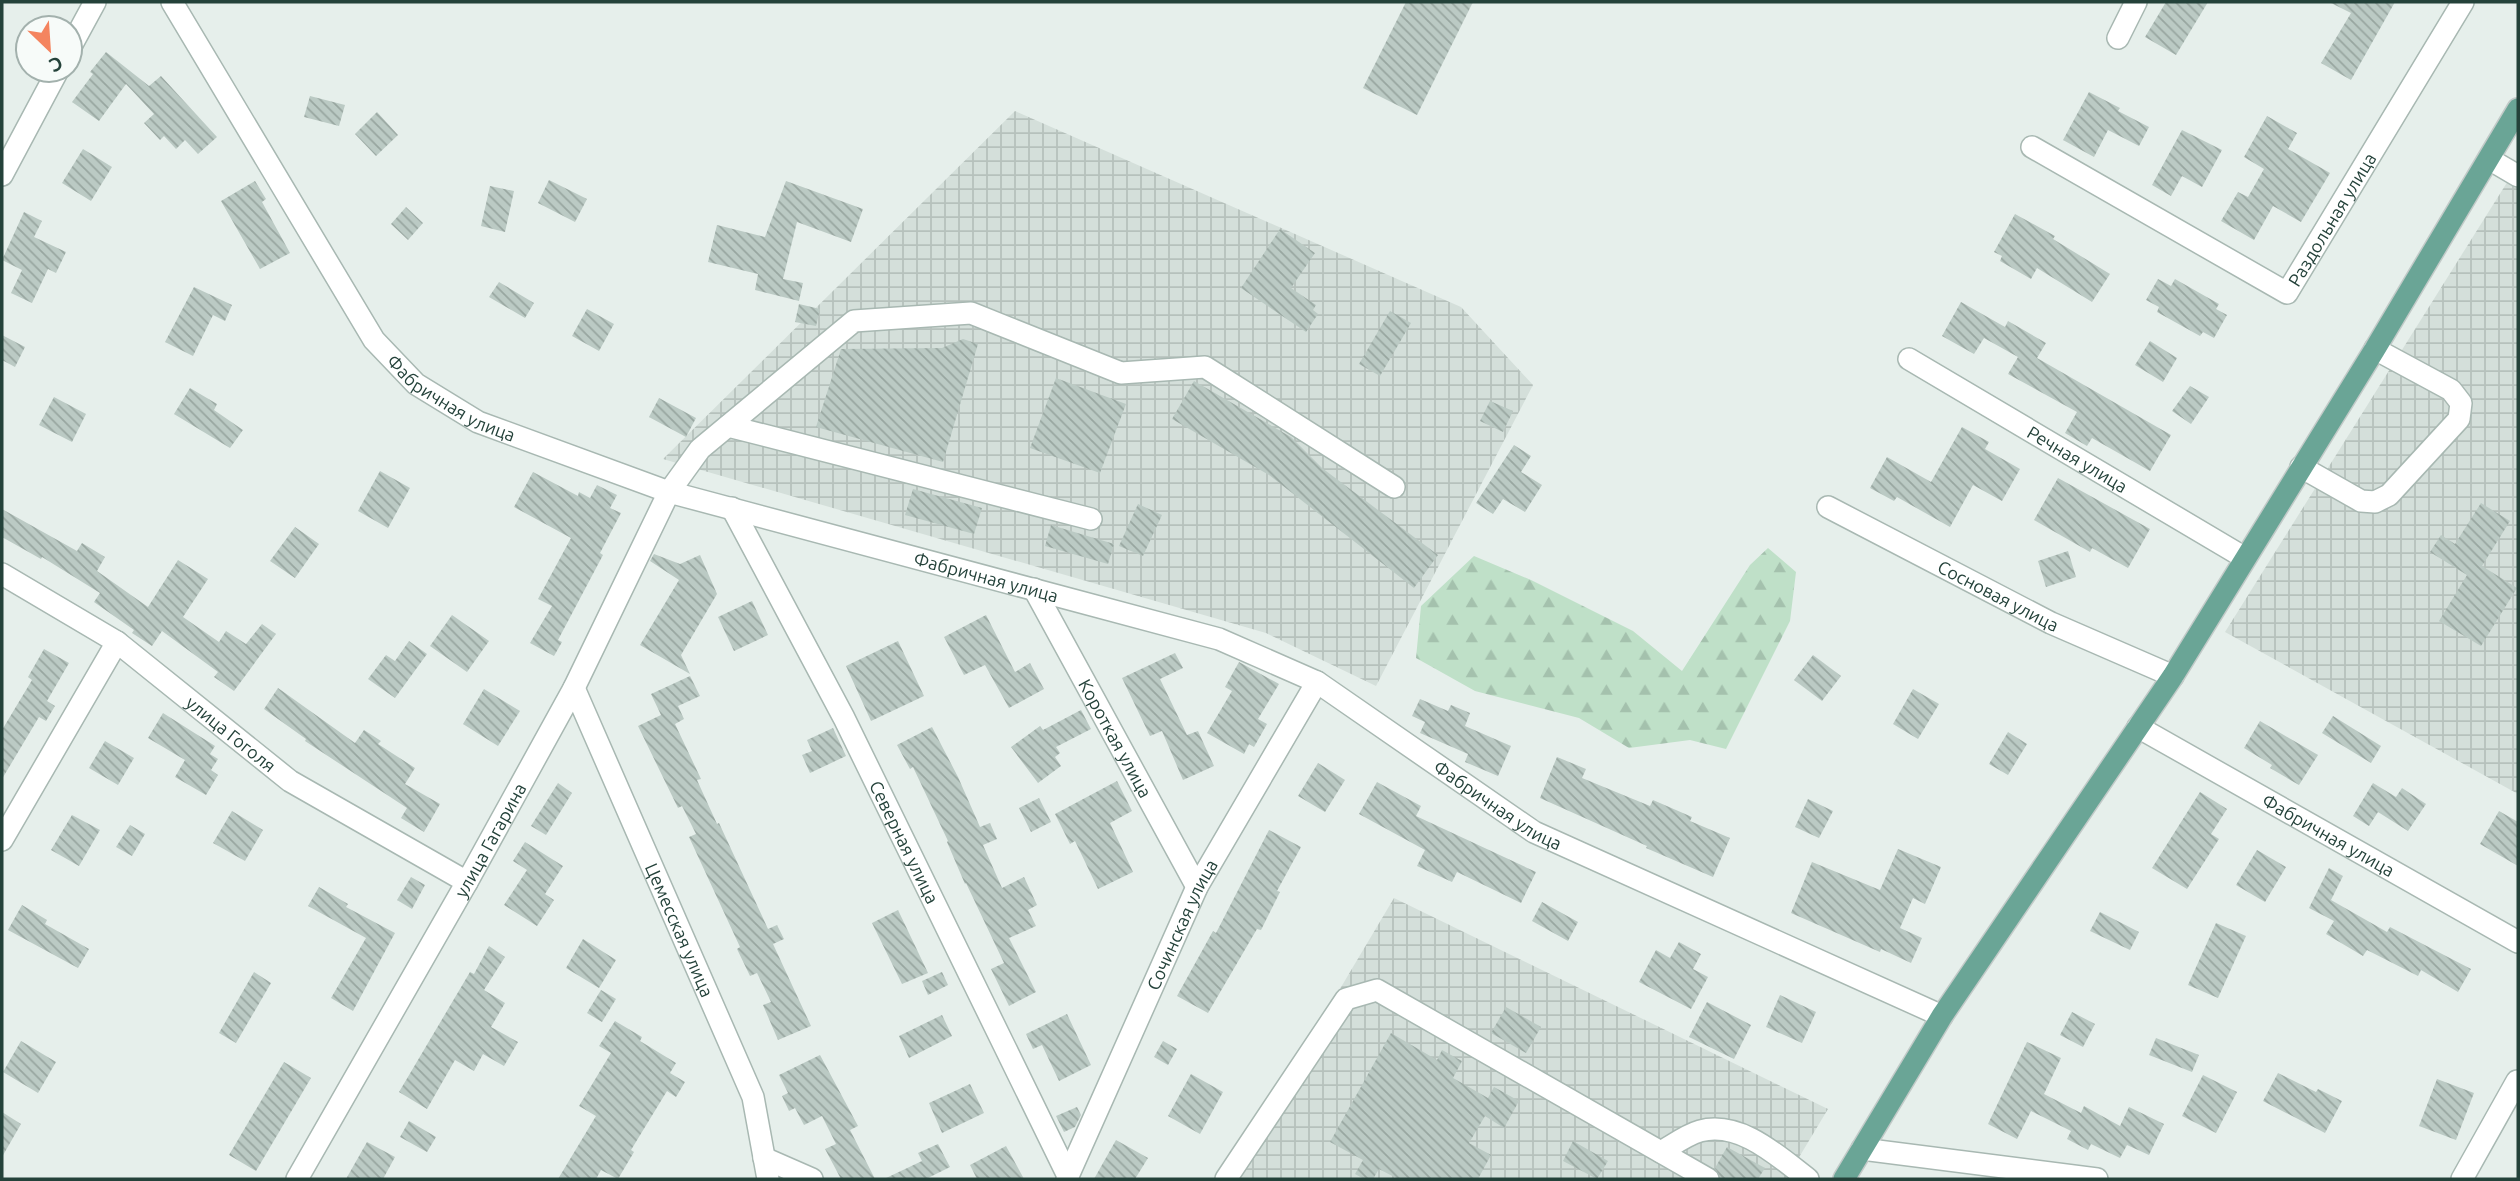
<svg xmlns="http://www.w3.org/2000/svg" width="2520" height="1181" viewBox="0 0 2520 1181" font-family="Ubuntu,sans-serif">
  <style>
    .industrial { fill: url(#industrial-grid) }
    .forest { fill: url(#forest-firs) }
    .building { fill: url(#building-back-hatch) }
    .lines { fill: none; stroke-linecap: round; stroke-linejoin: round }
    .minor-casing { stroke: #a8b8b2; stroke-width: 24 }
    .major-casing { stroke: #c2cac8; stroke-width: 24 }
    .minor { stroke: #fff; stroke-width: 21 }
    .major { stroke: #6aa596; stroke-width: 21 }
    .labels { text-anchor: middle; dominant-baseline: central; stroke-width: 6; stroke-linejoin: round; paint-order: stroke }
    .street-label { font-size: 18px; fill: #24423a; stroke: #f7fbf9 }
  </style>
  <defs>
    <pattern id="industrial-grid" width="8" height="8" patternUnits="userSpaceOnUse" patternTransform="scale(1.75)"><rect width="8" height="8" fill="#d4dfda"/><path d="M0 4h8M4 0v8" fill="none" stroke="#b6c1bc"/></pattern>
    <pattern id="forest-firs" width="22" height="20" patternUnits="userSpaceOnUse" patternTransform="scale(1.75)"><rect width="22" height="20" fill="#bfe0c8"/><path d="M5 1l3.5 6h-7zM16 11l3.5 6h-7z" fill="#a4c1ad"/></pattern>
    <pattern id="building-back-hatch" width="6" height="6" patternUnits="userSpaceOnUse" patternTransform="scale(1.75)"><rect width="6" height="6" fill="#bbcac4"/><path d="M-1 5l2 2M0 0l6 6M5-1l2 2" fill="none" stroke="#98a6a0"/></pattern>
  </defs>
  <rect width="100%" height="100%" fill="#e6efeb"/>
  <g class="industrial">
    <path d="M1015 111 1461 307 1533 385 1376 686 1266 633 663 459Z"/>
    <path d="M2518 165V794L2225 632Z"/>
    <path d="M1394 898 1828 1109 1786 1179H1227Z"/>
  </g>
  <path class="forest" d="M1768 548 1796 572 1790 621 1726 749 1690 740 1629 748 1579 718 1475 691 1416 658 1421 606 1474 556 1531 580 1633 631 1682 671 1750 565Z"/>
  <g class="building">
    <path d="M1406 2H1473L1417 115 1363 88Z"/>
    <path d="M2166 2H2208L2176 55 2145 37Z"/>
    <path d="M2329 2H2395L2351 80 2321 63 2351 13Z"/>
    <path d="M106 52 149 86 161 76 217 137 198 154 185 140 176 149 164 136 160 140 144 123 154 114 126 84 99 121 72 102 93 74 90 72Z"/>
    <path d="M2089 92 2120 108 2118 111 2149 127 2139 146 2108 130 2094 157 2063 140Z"/>
    <path d="M310 96 345 105 339 126 304 117Z"/>
    <path d="M377 112 398 135 376 156 355 134Z"/>
    <path d="M2267 116 2297 133 2288 149 2330 173 2301 222 2273 206 2254 240 2221 221 2238 192 2248 197 2264 169 2244 157Z"/>
    <path d="M2182 130 2222 150 2202 187 2182 176 2171 196 2152 185Z"/>
    <path d="M83 149 112 167 91 201 62 183Z"/>
    <path d="M549 180 587 199 575 222 538 203Z"/>
    <path d="M255 181 266 199 262 202 290 253 260 269 221 201Z"/>
    <path d="M786 181 863 209 851 242 797 222 783 279 803 283 799 301 755 290 758 274 708 262 717 225 765 237Z"/>
    <path d="M490 186 514 191 505 232 481 226Z"/>
    <path d="M406 207 423 223 408 240 391 224Z"/>
    <path d="M24 212 42 221 34 237 66 252 56 273 48 269 32 303 11 293 22 270 2 260Z"/>
    <path d="M2015 214 2055 236 2053 239 2110 274 2092 302 2037 268 2031 279 2000 261 2002 256 1994 252Z"/>
    <path d="M1280 229 1315 253 1291 288 1316 305 1313 310 1318 314 1306 332 1241 288Z"/>
    <path d="M2158 279 2171 286 2175 279 2219 304 2216 309 2227 315 2214 338 2203 332 2200 336 2157 312 2159 307 2146 300Z"/>
    <path d="M499 282 534 303 525 318 489 297Z"/>
    <path d="M194 287 232 305 225 321 213 315 193 356 165 342Z"/>
    <path d="M1961 302 2005 327 2008 321 2046 343 2037 358 2171 435 2150 471 2092 438 2087 446 2065 433 2077 412 2008 374 2018 357 1984 338 1974 354 1942 336Z"/>
    <path d="M799 304 820 309 816 326 795 322Z"/>
    <path d="M587 309 614 324 599 351 572 336Z"/>
    <path d="M1390 311 1411 323 1380 376 1359 364Z"/>
    <path d="M2 335 25 347 15 367 2 360Z"/>
    <path d="M963 339 978 344 943 462 816 427 841 349 942 348Z"/>
    <path d="M2150 341 2177 358 2163 382 2135 365Z"/>
    <path d="M1056 378 1126 404 1100 473 1030 448Z"/>
    <path d="M1194 381 1291 437 1322 468 1438 555 1414 588 1269 475 1172 419Z"/>
    <path d="M2190 386 2209 397 2191 424 2172 411Z"/>
    <path d="M190 388 217 404 214 410 243 430 230 448 174 414Z"/>
    <path d="M54 397 86 414 72 442 39 425Z"/>
    <path d="M659 398 696 418 686 437 649 417Z"/>
    <path d="M1490 401 1513 411 1503 432 1480 421Z"/>
    <path d="M1962 427 1989 442 1985 449 2020 469 2002 501 1973 485 1950 527 1897 497 1894 501 1870 488 1887 457 1931 482Z"/>
    <path d="M1514 445 1531 456 1521 472 1542 485 1525 512 1503 499 1493 514 1476 503Z"/>
    <path d="M380 471 410 488 388 528 358 511Z"/>
    <path d="M533 472 578 496 579 492 590 498 597 485 617 495 610 508 621 513 600 553 603 555 558 640 562 642 554 656 530 643 552 606 538 599 571 538 514 507Z"/>
    <path d="M2058 478 2150 529 2128 568 2092 548 2090 552 2034 520Z"/>
    <path d="M913 489 982 508 974 534 905 515Z"/>
    <path d="M2481 503 2510 521 2482 566 2517 588 2481 646 2439 621 2467 575 2430 552 2441 535 2455 544Z"/>
    <path d="M1138 504 1162 515 1143 556 1119 546Z"/>
    <path d="M2 509 77 551 82 543 105 557 97 571 148 607 178 560 208 579 183 617 219 642 226 631 246 644 262 624 276 634 234 691 214 677 218 672 162 631 152 646 132 633 134 630 94 602 100 593 42 557 41 559 2 537Z"/>
    <path d="M1051 525 1114 544 1108 564 1045 546Z"/>
    <path d="M295 527 319 544 295 578 270 561Z"/>
    <path d="M2068 551 2076 577 2046 587 2038 561Z"/>
    <path d="M654 554 680 564 700 555 717 594 681 655 690 674 640 645 679 580 650 561Z"/>
    <path d="M752 601 768 635 734 651 718 617Z"/>
    <path d="M452 615 489 641 467 672 430 646Z"/>
    <path d="M986 615 1015 672 1030 663 1044 689 1009 708 985 665 964 675 944 637Z"/>
    <path d="M409 641 427 654 395 698 368 679 386 655 395 661Z"/>
    <path d="M898 641 924 696 871 721 846 666Z"/>
    <path d="M44 649 69 663 47 701 55 706 46 721 39 717 2 779V730L32 680 28 677Z"/>
    <path d="M1175 653 1183 668 1160 679 1187 735 1198 731 1214 766 1183 780 1162 731 1150 736 1122 678Z"/>
    <path d="M1813 655 1841 676 1822 701 1794 680Z"/>
    <path d="M1239 662 1279 684 1258 719 1267 724 1254 747 1249 744 1244 754 1207 733 1232 691 1225 687Z"/>
    <path d="M690 676 700 696 678 706 684 719 675 724 701 779 697 780 717 824 719 823 768 929 777 925 784 939 773 944 811 1026 778 1040 763 1005 771 1002 757 973 750 976 737 949 740 947 689 837 696 834 682 806 678 808 638 726 661 715 651 694Z"/>
    <path d="M278 688 355 743 364 730 381 741 378 744 415 768 405 784 440 804 424 832 401 818 407 808 305 741 306 739 264 709Z"/>
    <path d="M484 689 520 711 498 746 463 724Z"/>
    <path d="M1913 689 1939 704 1918 739 1893 724Z"/>
    <path d="M1420 699 1448 711 1451 705 1470 713 1465 726 1511 746 1498 776 1465 762 1468 754 1420 733 1425 722 1412 716Z"/>
    <path d="M1081 710 1091 729 1056 747 1060 753 1055 757 1061 766 1038 783 1011 747 1040 726 1043 730Z"/>
    <path d="M163 713 215 746 210 754 218 759 211 770 218 775 206 795 175 777 185 760 148 738Z"/>
    <path d="M2333 716 2381 746 2371 763 2322 733Z"/>
    <path d="M2260 721 2318 755 2299 785 2270 768 2272 765 2244 748Z"/>
    <path d="M932 727 958 777 980 827 990 823 997 839 983 845 1002 888 1024 877 1037 905 1028 910 1036 926 1009 938 1036 992 1009 1006 991 969 1004 963 966 883 965 884 947 842 948 841 913 767 910 769 897 745Z"/>
    <path d="M833 728 846 756 810 773 802 755 812 751 807 740Z"/>
    <path d="M2008 732 2027 744 2008 775 1989 764Z"/>
    <path d="M105 741 134 758 118 785 89 768Z"/>
    <path d="M1557 757 1586 769 1582 778 1650 806 1653 800 1692 817 1690 821 1730 838 1713 877 1646 848 1647 846 1540 798Z"/>
    <path d="M1318 763 1345 780 1325 812 1298 796Z"/>
    <path d="M1117 781 1132 811 1110 823 1133 872 1098 889 1075 841 1070 844 1055 814Z"/>
    <path d="M1377 782 1421 806 1416 816 1536 872 1521 903 1457 872 1452 882 1417 866 1425 850 1359 814Z"/>
    <path d="M558 783 572 793 546 835 531 826Z"/>
    <path d="M2373 783 2396 797 2402 788 2426 804 2408 831 2378 812 2369 826 2353 816Z"/>
    <path d="M2200 792 2227 809 2211 834 2219 839 2187 889 2152 868Z"/>
    <path d="M1039 798 1051 822 1031 832 1019 808Z"/>
    <path d="M1808 799 1833 811 1819 838 1795 827Z"/>
    <path d="M232 811 263 830 245 861 213 843Z"/>
    <path d="M2499 811 2518 822V866L2480 844Z"/>
    <path d="M72 815 100 830 79 866 51 850Z"/>
    <path d="M130 825 145 834 132 856 116 847Z"/>
    <path d="M1269 830 1301 847 1277 891 1280 892 1261 930 1257 929 1208 1013 1177 996 1213 931 1216 933Z"/>
    <path d="M525 842 563 866 545 894 554 900 537 926 504 905 527 870 513 861Z"/>
    <path d="M1898 849 1941 867 1925 904 1913 898 1900 928 1922 938 1911 963 1881 949 1880 952 1791 913 1812 862 1880 890Z"/>
    <path d="M2257 850 2286 867 2265 902 2236 885Z"/>
    <path d="M2329 868 2343 876 2331 900 2387 932 2390 927 2471 969 2458 992 2421 970 2418 976 2367 950 2363 956 2326 934 2334 921 2309 908Z"/>
    <path d="M411 877 425 885 412 909 397 900Z"/>
    <path d="M319 887 348 904 346 907 395 933 353 1011 331 998 366 938 308 906Z"/>
    <path d="M1542 902 1578 922 1568 941 1532 921Z"/>
    <path d="M22 905 47 920 45 924 89 949 78 968 8 930Z"/>
    <path d="M898 910 928 973 902 984 872 923Z"/>
    <path d="M2100 912 2139 932 2130 950 2090 931Z"/>
    <path d="M2216 923 2246 936 2218 998 2188 985Z"/>
    <path d="M583 939 616 960 599 988 566 968Z"/>
    <path d="M1679 942 1701 954 1693 969 1708 977 1691 1009 1639 982 1656 950 1670 958Z"/>
    <path d="M489 946 505 957 484 990 505 1003 491 1027 518 1042 504 1066 483 1054 474 1071 455 1060 427 1109 399 1092 470 972 474 974Z"/>
    <path d="M254 972 271 983 236 1043 219 1033Z"/>
    <path d="M942 972 948 985 928 995 922 981Z"/>
    <path d="M601 990 616 999 602 1022 587 1013Z"/>
    <path d="M1780 995 1816 1012 1802 1043 1766 1027Z"/>
    <path d="M1707 1002 1751 1025 1734 1059 1689 1037Z"/>
    <path d="M1506 1007 1541 1027 1526 1053 1491 1033Z"/>
    <path d="M2072 1012 2095 1024 2083 1047 2060 1035Z"/>
    <path d="M1067 1014 1091 1065 1059 1081 1042 1045 1033 1049 1026 1034Z"/>
    <path d="M942 1015 952 1036 909 1058 899 1036Z"/>
    <path d="M615 1021 642 1037 640 1041 676 1063 670 1073 685 1082 676 1097 667 1091 631 1150 634 1152 618 1179 601 1170 596 1179H558L596 1116 579 1106 611 1053 599 1046Z"/>
    <path d="M1391 1033 1437 1060 1442 1050 1462 1061 1453 1078 1488 1098 1494 1087 1519 1101 1504 1128 1485 1116 1469 1143 1491 1155 1478 1179H1398L1379 1169 1373 1179H1364L1355 1174 1363 1160 1330 1142Z"/>
    <path d="M2156 1038 2199 1055 2192 1072 2149 1055Z"/>
    <path d="M21 1041 56 1062 38 1093 3 1072Z"/>
    <path d="M1163 1041 1177 1049 1168 1065 1154 1057Z"/>
    <path d="M2027 1042 2061 1058 2044 1094 2081 1113 2084 1106 2120 1126 2129 1107 2164 1124 2149 1155 2127 1145 2120 1158 2091 1144 2088 1150 2067 1139 2071 1131 2031 1111 2017 1139 1988 1124Z"/>
    <path d="M820 1055 858 1126 850 1130 875 1179H841L825 1149 836 1144 822 1116 804 1125 795 1108 789 1111 782 1096 788 1093 779 1075Z"/>
    <path d="M284 1062 311 1078 256 1171 229 1155Z"/>
    <path d="M2278 1073 2316 1092 2318 1089 2342 1101 2325 1133 2263 1101Z"/>
    <path d="M1191 1074 1223 1092 1200 1134 1168 1116Z"/>
    <path d="M2203 1075 2237 1092 2216 1133 2182 1116Z"/>
    <path d="M2437 1079 2474 1093 2456 1140 2419 1126Z"/>
    <path d="M970 1084 984 1113 942 1133 929 1103Z"/>
    <path d="M1077 1107 1081 1115 1075 1127 1064 1132 1056 1116Z"/>
    <path d="M2 1112 21 1124 2 1157Z"/>
    <path d="M409 1121 436 1137 427 1152 400 1137Z"/>
    <path d="M1116 1140 1148 1158 1135 1179H1094Z"/>
    <path d="M1573 1141 1608 1161 1597 1179 1563 1161Z"/>
    <path d="M367 1142 395 1157 383 1179H346Z"/>
    <path d="M938 1144 950 1167 926 1179H884L922 1161 918 1153Z"/>
    <path d="M1006 1146 1024 1179H977L970 1165Z"/>
    <path d="M1727 1147 1765 1168 1758 1179H1721L1715 1168Z"/>
  </g>
  <g class="lines">
    <g class="minor-casing">
      <g id="minor">
        <path id="s1" d="M172 2 374 340 416 384 478 422 669 492 1219 639 1317 682 1534 832 1942 1016"/>
        <path d="M2118 38 2136 2"/>
        <path d="M70 48 95 2"/>
        <path id="s2" d="M2032 147 2287 293 2463 2"/>
        <path d="M2489 159 2518 176"/>
        <path d="M2 175 58 70"/>
        <path id="s3" d="M1909 359 2245 558"/>
        <path d="M728 426 1091 519"/>
        <path d="M2301 467 2361 501 2375 502 2389 495 2459 419 2461 403 2451 390 2375 349"/>
        <path id="s4" d="M1828 507 2051 623 2173 676"/>
        <path id="s5" d="M732 508 844 718 1068 1176 1067 1179"/>
        <path id="s6" d="M2 574 117 642 290 781 467 882"/>
        <path id="s7" d="M1034 589 1197 887"/>
        <path id="s8" d="M574 688 753 1097 768 1179"/>
        <path id="s9" d="M2138 727 2518 942"/>
        <path d="M2 840 117 642"/>
        <path d="M1862 1149 2097 1179"/>
        <path d="M1661 1152C1673 1145 1686 1135 1700 1131 1740 1120 1779 1157 1808 1179"/>
        <path d="M764 1158 812 1179"/>
        <path id="s10" d="M1068 1176 1197 887 1317 682"/>
        <path id="s11" d="M297 1179 467 882 574 688 669 492 700 449 854 321 971 313 1121 373 1205 367 1394 487"/>
        <path d="M1226 1179 1346 999 1377 990 1708 1179"/>
        <path d="M2462 1179 2517 1081"/>
      </g>
    </g>
    <g class="major-casing">
      <path id="major" d="M1844 1179 1942 1016 2173 676 2375 349 2518 109"/>
    </g>
    <use href="#minor" class="minor"/>
    <use href="#major" class="major"/>
  </g>
  <g class="labels">
    <g class="street-label">
      <text stroke="none"><textPath href="#s2" startOffset="380">Раздольная улица</textPath></text>
      <text stroke="none"><textPath href="#s1" startOffset="492">Фабричная улица</textPath></text>
      <text stroke="none"><textPath href="#s3" startOffset="196">Речная улица</textPath></text>
      <text stroke="none"><textPath href="#s1" startOffset="1059">Фабричная улица</textPath></text>
      <text stroke="none"><textPath href="#s4" startOffset="192">Сосновая улица</textPath></text>
      <text stroke="none"><textPath href="#s6" startOffset="280">улица Гоголя</textPath></text>
      <text stroke="none"><textPath href="#s7" startOffset="170">Короткая улица</textPath></text>
      <text stroke="none"><textPath href="#s1" startOffset="1626">Фабричная улица</textPath></text>
      <text stroke="none"><textPath href="#s9" startOffset="219">Фабричная улица</textPath></text>
      <text stroke="none"><textPath href="#s11" startOffset="390">улица Гагарина</textPath></text>
      <text stroke="none"><textPath href="#s5" startOffset="376">Северная улица</textPath></text>
      <text stroke="none"><textPath href="#s10" startOffset="276">Сочинская улица</textPath></text>
      <text stroke="none"><textPath href="#s8" startOffset="264">Цемесская улица</textPath></text>
    </g>
  </g>
  <rect width="2520" height="1181" fill="none" stroke="#24423a" stroke-width="7"/>
  <g transform="translate(49 49) rotate(155)"><circle r="33" fill="#f7fbf9" stroke="#a3b1ad" stroke-width="2"/>
  <path d="M0-5L12 26L0 18L-12 26Z" fill="#f4845f"/>
  <text y="-10" font-size="19" font-weight="bold" text-anchor="middle" fill="#24423a">С</text>
  </g>
</svg>
